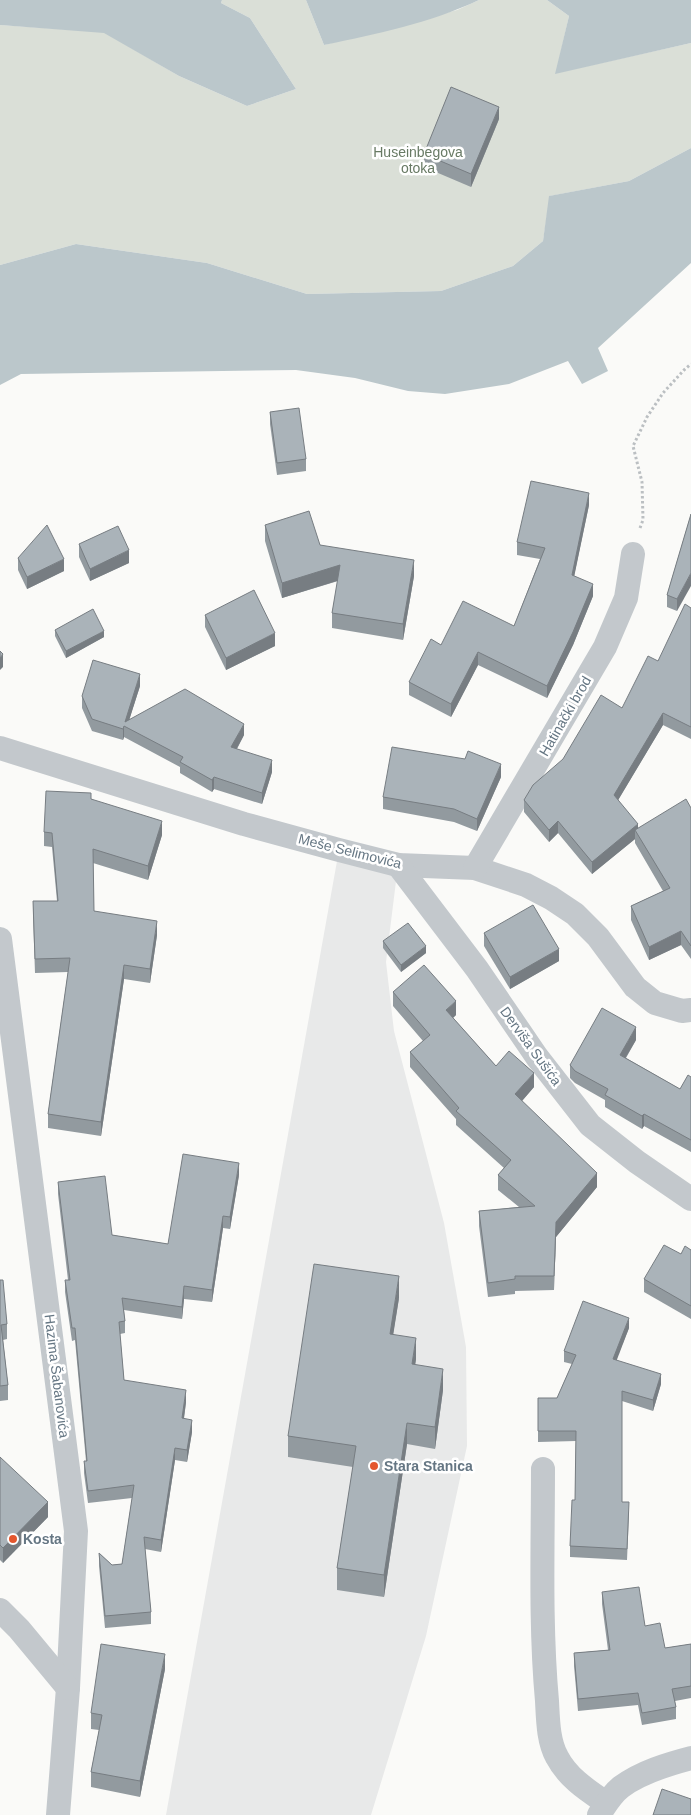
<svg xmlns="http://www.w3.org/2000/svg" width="691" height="1815" viewBox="0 0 691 1815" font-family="Arial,sans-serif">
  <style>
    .built { fill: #e8e9e9 }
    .green { fill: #dadfd7 }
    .water { fill: #bbc7cb }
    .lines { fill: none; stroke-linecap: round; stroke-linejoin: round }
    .path { stroke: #bbbfc2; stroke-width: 3; stroke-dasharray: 2.5 2.5; stroke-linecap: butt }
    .street { stroke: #c3c8cc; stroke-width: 24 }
    .wall { fill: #929a9f }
    .shaded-wall { fill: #777d82 }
    .building { fill: #aab3b9; stroke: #777d82 }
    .poi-dot { fill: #e4572e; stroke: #fff; stroke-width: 2 }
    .labels { text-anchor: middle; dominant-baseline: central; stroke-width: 5; stroke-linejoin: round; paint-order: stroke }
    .park-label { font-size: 14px; fill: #687a64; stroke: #fff }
    .street-label { font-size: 14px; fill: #657683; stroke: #fff }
    .poi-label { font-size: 14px; font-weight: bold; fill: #657683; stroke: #fff; text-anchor: start }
  </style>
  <rect width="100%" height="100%" fill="#fafaf8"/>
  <path class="built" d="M339 850 398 865 386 962 394 1031 444 1223 466 1347 467 1446 426 1636 371 1815H166Z"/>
  <path class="green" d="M222 0H306L324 45 457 10 479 0H547L569 16 556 73 691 43V148L629 181 550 196 543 241 513 266 441 291 307 294 207 263 76 244 0 265V25L104 32 179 76 247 106 296 89 250 18 221 3Z"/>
  <g class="water">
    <path d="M0 0H222L221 3 250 18 296 89 247 106 179 76 104 33 0 25Z"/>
    <path d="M306 0H479C430 23 377 34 324 45Z"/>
    <path d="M547 0H691V43L555 74 569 16Z"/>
    <path d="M691 148V263L598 348 608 371 582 384 568 361 509 384 445 394 408 391 355 378 296 370 21 374 0 385V265L76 244 207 263 307 294 441 291 513 266 543 241 549 196 629 181Z"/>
  </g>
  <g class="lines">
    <path class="path" d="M640 528 643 520 642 482 633 446 647 417 663 393 684 370 691 364"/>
    <g class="street">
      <path d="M0 748 244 824 339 850 398 865 475 868 526 885 551 898 575 914 598 937 635 987 655 1003 682 1011 691 1010"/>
      <path d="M398 865 477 969 537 1057 590 1125 637 1162 691 1199"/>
      <path d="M475 868 605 647 626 598 633 554"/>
      <path d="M0 939 76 1531 68 1688 58 1815"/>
      <path d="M543 1469C543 1546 540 1624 547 1701 548 1719 548 1741 557 1757 568 1778 587 1790 606 1803"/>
      <path d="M0 1610 19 1629 68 1688"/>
      <path d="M599 1815C605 1805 612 1794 621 1787 641 1772 668 1764 691 1758"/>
    </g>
  </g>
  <g class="wall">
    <path d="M499 119 471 187 424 167V154Z"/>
    <path d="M270 412 306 459V471L277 475 270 424Z"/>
    <path d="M589 505 574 576 593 596 573 645 547 698 478 665 451 717 409 695V682L441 645 514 626 540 559 517 555V542Z"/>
    <path d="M691 514 677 611 667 607V595Z"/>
    <path d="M265 525 320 545 414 576 403 640 332 628V613L338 581 282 598 265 541Z"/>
    <path d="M79 544 129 563 90 581 79 557Z"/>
    <path d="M18 558 64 571 27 589 18 570Z"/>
    <path d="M691 608V739L663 725 618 800 638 828 691 808V959L681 945 649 960 631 920V906L663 891 635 843V839L592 874 558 833 549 842 524 812V800L622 708 658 661Z"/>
    <path d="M205 615 275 646 226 670 205 627Z"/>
    <path d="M55 630 104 637 66 658 55 636Z"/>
    <path d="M140 686 129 720 244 735 237 749 272 772 262 804 214 789 212 792 180 773V767L124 737 123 740 92 731 82 708V696Z"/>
    <path d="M501 777 477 831 454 822 383 809V797Z"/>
    <path d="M91 799 162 835 148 880 93 863 94 911 157 935 150 983 124 979 101 1136 48 1128V1114L68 972 35 973 33 915V901H57L52 847 44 846V832Z"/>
    <path d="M484 933 559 961 510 989 484 946Z"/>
    <path d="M383 941 426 953 401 972 383 948Z"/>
    <path d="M393 992 456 1015 453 1018 496 1066 534 1087 522 1101 597 1187 556 1237 554 1290 515 1291V1294L488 1297 479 1226V1211L519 1207 498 1190V1175L504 1168 456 1125V1119L410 1067V1052L423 1041 393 1006Z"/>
    <path d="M636 1040 626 1058 680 1089 691 1077V1152L644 1126 642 1129 605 1107V1100L575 1083 570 1078V1065Z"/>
    <path d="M239 1175 230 1229 223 1228 212 1302 184 1299 182 1319 124 1310 125 1321V1333L120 1334 124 1380 186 1402 184 1419 192 1432 187 1462 175 1460 161 1552 145 1549 151 1612V1624L105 1628 99 1566V1553L112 1565 122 1564 132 1498 88 1503 84 1473V1461H86L75 1340 72 1341 65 1292V1280H68L58 1194V1182L112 1235 168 1244Z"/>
    <path d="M691 1250V1319L644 1292V1279L681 1254Z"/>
    <path d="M0 1280 7 1324V1339L3 1340 8 1385V1400L0 1401Z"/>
    <path d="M399 1298 393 1334 416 1359 415 1365 443 1390 435 1449 407 1444 384 1597 337 1590V1568L353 1467 288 1457V1436Z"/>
    <path d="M629 1328 616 1360 661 1384 653 1411 622 1401V1502L629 1513 627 1560 570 1557V1546L575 1500 576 1441 538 1442V1398H557L572 1364 564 1362V1351Z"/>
    <path d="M0 1457 48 1517 3 1563 0 1560Z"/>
    <path d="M602 1592 645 1626 665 1648 691 1644V1698L675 1701 676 1707V1719L642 1725 638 1705 578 1711 574 1666V1653L608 1650 602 1604Z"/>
    <path d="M165 1669 140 1797 91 1787V1772L99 1730 91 1729V1713Z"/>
  </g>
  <g class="shaded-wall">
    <path d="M499 107V119L471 187V174Z"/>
    <path d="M589 493V505L572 587V575Z"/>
    <path d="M129 550V563L90 581V569Z"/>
    <path d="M64 559V571L27 589V577Z"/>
    <path d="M414 560V576L403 640V624Z"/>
    <path d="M340 565V580L282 598V583Z"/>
    <path d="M691 573V586L677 611V599Z"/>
    <path d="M593 584V596L573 645 547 698V686Z"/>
    <path d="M104 631V637L66 658V651Z"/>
    <path d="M275 633V646L226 670V658Z"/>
    <path d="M478 652V665L451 717V704Z"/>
    <path d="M3 654V667L0 670V658Z"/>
    <path d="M140 674V686L127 727 125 722Z"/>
    <path d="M663 713V725L614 807V795Z"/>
    <path d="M244 724V735L231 759V747Z"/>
    <path d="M124 726V737L123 740V729Z"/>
    <path d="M272 760V772L262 804V793Z"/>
    <path d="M501 764V777L477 831V819Z"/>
    <path d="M214 777V789L212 792V780Z"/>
    <path d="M162 821V835L148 880V866Z"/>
    <path d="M558 821V833L549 842V830Z"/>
    <path d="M638 824V834L635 830V839L592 874V862Z"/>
    <path d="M157 921V935L150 983V969Z"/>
    <path d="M681 931V945L649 960V947Z"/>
    <path d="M426 946V953L401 972V965Z"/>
    <path d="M559 949V961L510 989V977Z"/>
    <path d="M124 965V979L101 1136V1122Z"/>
    <path d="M456 1001V1015L446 1024V1010Z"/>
    <path d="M636 1027V1040L620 1067V1055Z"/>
    <path d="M534 1073V1087L515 1109V1094Z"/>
    <path d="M644 1114V1126L642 1129V1116Z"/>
    <path d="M239 1163V1175L230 1229V1217Z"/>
    <path d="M597 1173V1187L556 1237 554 1290 556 1222Z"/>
    <path d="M223 1216V1228L212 1302V1290Z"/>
    <path d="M399 1276V1298L390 1355V1334Z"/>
    <path d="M184 1286V1299L182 1319V1307Z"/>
    <path d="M629 1318V1328L613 1370V1359Z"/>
    <path d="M416 1338V1359L412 1385V1364Z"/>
    <path d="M443 1369V1390L435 1449V1427Z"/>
    <path d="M661 1374V1384L653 1411V1400Z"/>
    <path d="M186 1390V1402L182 1431V1418Z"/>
    <path d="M192 1420V1432L187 1462V1450Z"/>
    <path d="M407 1423V1444L384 1597V1575Z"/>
    <path d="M175 1448V1460L161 1552V1540Z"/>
    <path d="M48 1502V1517L3 1563V1548Z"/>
    <path d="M165 1654V1669L140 1797V1781Z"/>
  </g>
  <g class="building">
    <path d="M451 87 499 107 471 174 424 154Z"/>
    <path d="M299 408 306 459 277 463 270 412Z"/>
    <path d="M531 481 589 493 572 575 593 584 573 632 547 686 478 652 451 704 409 682 431 639 441 645 463 601 514 626 545 548 517 542Z"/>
    <path d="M309 511 320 545 414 560 403 624 332 613 340 565 282 583 265 525Z"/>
    <path d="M691 514V573L677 599 667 595Z"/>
    <path d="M47 525 64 559 27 577 18 558Z"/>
    <path d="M118 526 129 550 90 569 79 544Z"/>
    <path d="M254 590 275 633 226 658 205 615Z"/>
    <path d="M685 604 691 608V727L663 713 614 795 638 824 592 862 558 821 549 830 524 800 533 785 563 759 601 695 622 708 648 656 658 661Z"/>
    <path d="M93 609 104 631 66 651 55 630Z"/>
    <path d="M0 651 3 654 0 658Z"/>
    <path d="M93 660 140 674 125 722 185 689 244 724 231 747 272 760 262 793 214 777 212 780 180 762 183 757 124 726 123 729 92 719 82 696Z"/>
    <path d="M392 747 465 759 468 751 501 764 477 819 454 809 383 797Z"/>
    <path d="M46 791 91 793V799L162 821 148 866 93 849 94 911 157 921 150 969 124 965 101 1122 48 1114 70 958 35 959 33 901H58L52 833 44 832Z"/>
    <path d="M686 799 691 808V946L681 931 649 947 631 906 670 888 635 830Z"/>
    <path d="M533 905 559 949 510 977 484 933Z"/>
    <path d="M408 923 426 946 401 965 383 941Z"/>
    <path d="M424 965 456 1001 446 1010 496 1066 509 1051 534 1073 515 1094 597 1173 556 1222 554 1276H515V1279L488 1283 479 1211 535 1206 498 1175 511 1160 456 1111 459 1108 410 1052 430 1035 393 992Z"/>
    <path d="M602 1008 636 1027 620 1055 680 1089 688 1075 691 1077V1140L644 1114 642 1116 605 1095 608 1089 575 1071 570 1065Z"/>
    <path d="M183 1154 239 1163 230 1217 223 1216 212 1290 184 1286 182 1307 122 1298 125 1321 119 1322 124 1380 186 1390 182 1418 192 1420 187 1450 175 1448 161 1540 144 1537 151 1612 105 1616 99 1553 112 1565 122 1564 134 1485 88 1491 84 1461H87L75 1328H72L65 1280H70L58 1182 105 1176 112 1235 168 1244Z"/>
    <path d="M664 1245 681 1254 685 1246 691 1250V1306L644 1279Z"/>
    <path d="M314 1264 399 1276 390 1334 416 1338 412 1364 443 1369 435 1427 407 1423 384 1575 337 1568 356 1446 288 1436Z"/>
    <path d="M0 1280H3L7 1324 1 1325 8 1385 0 1386Z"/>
    <path d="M583 1301 629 1318 613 1359 661 1374 653 1400 622 1391V1502H629L627 1549 570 1546 572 1500H575L576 1431H538V1398H557L576 1355 564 1351Z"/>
    <path d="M0 1457 48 1502 3 1548 0 1545Z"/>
    <path d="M639 1587 645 1626 660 1623 665 1648 691 1644V1686L672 1689 676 1707 642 1713 638 1693 578 1699 574 1653 610 1650 602 1592Z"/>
    <path d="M101 1644 165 1654 140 1781 91 1772 102 1715 91 1713Z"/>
    <path d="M662 1789 691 1799V1815H653Z"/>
  </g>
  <g class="poi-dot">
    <circle cx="374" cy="1466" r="5"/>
    <circle cx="13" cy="1539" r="5"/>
  </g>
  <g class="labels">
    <g class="park-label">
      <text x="418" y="152">Huseinbegova<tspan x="418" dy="16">otoka</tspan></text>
    </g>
    <g class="street-label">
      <text transform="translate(565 716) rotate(-60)">Hatinački brod</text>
      <text transform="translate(350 851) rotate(14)">Meše Selimovića</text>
      <text transform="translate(531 1046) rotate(54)">Derviša Sušića</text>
      <text transform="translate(57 1376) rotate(83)">Hazima Šabanovića</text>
    </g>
    <g class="poi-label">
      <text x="384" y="1466">Stara Stanica</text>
      <text x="23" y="1539">Kosta</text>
    </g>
  </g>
</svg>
